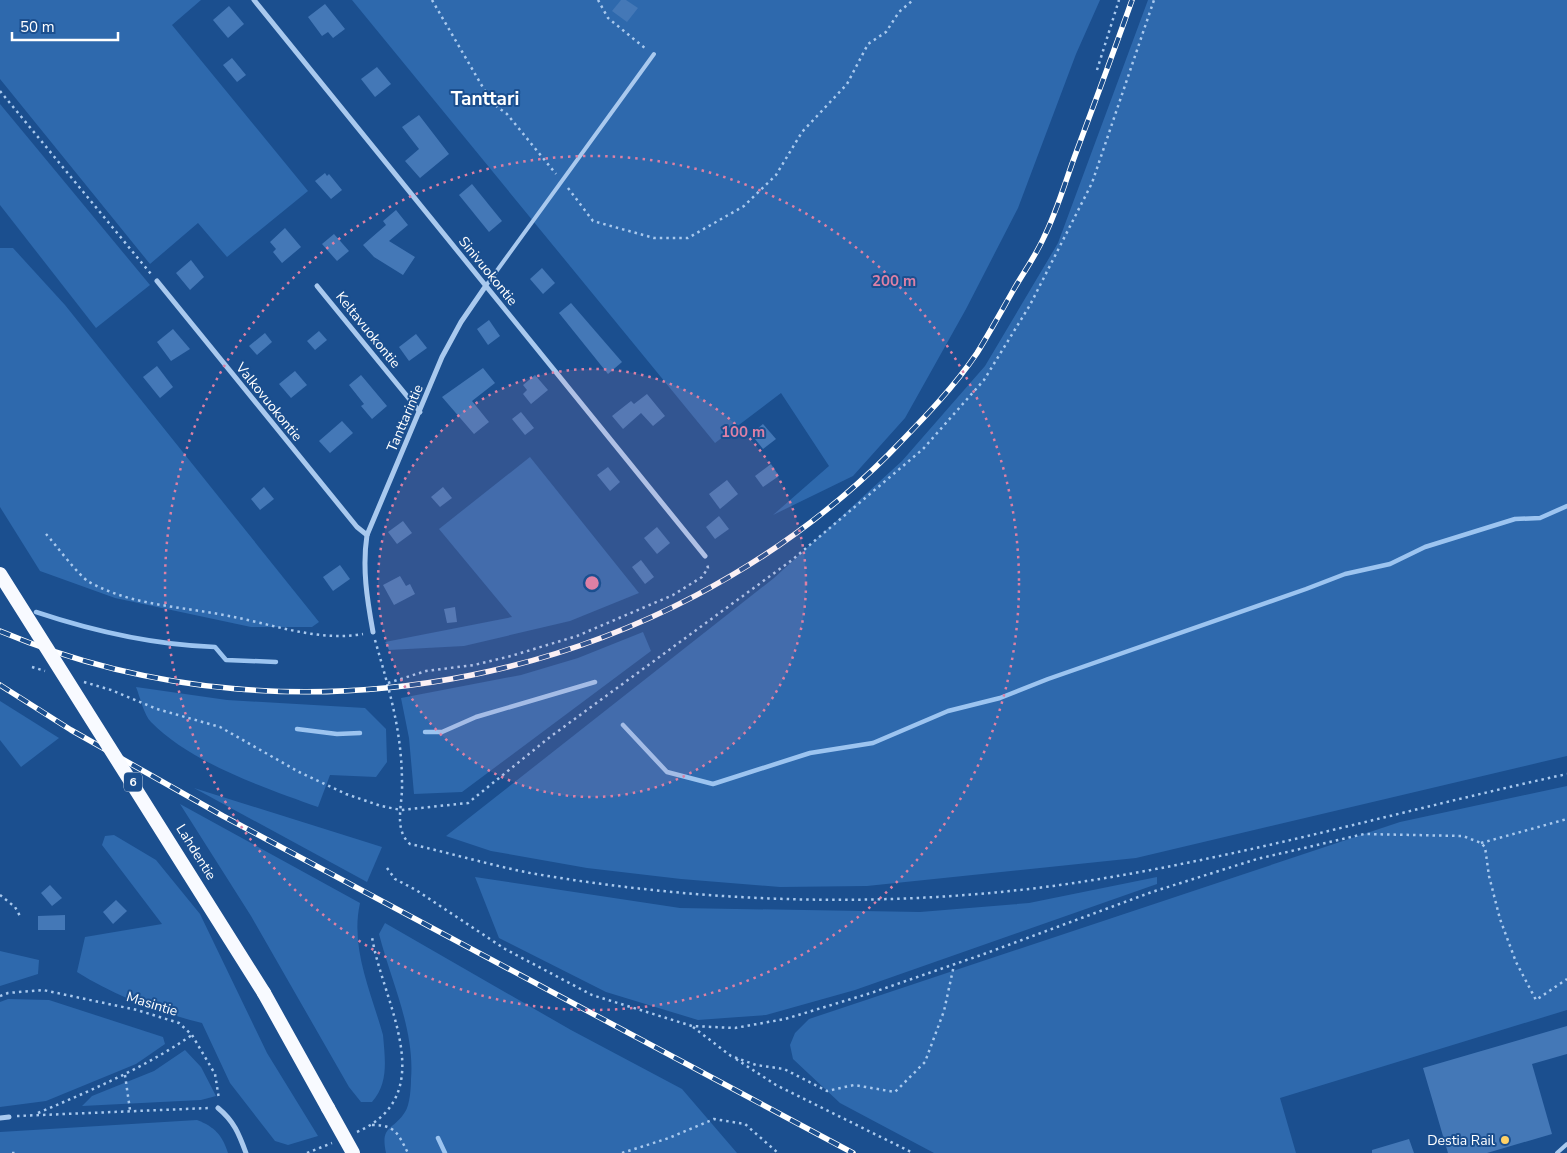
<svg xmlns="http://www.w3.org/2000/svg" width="1567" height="1153" viewBox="0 0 1567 1153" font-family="'Nunito Sans',sans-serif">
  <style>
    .green { fill: #2e69ad }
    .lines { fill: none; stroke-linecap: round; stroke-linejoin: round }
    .stream { stroke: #9cc4f0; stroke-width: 4.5 }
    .building { fill: #4478b7 }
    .path { stroke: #a9c9ee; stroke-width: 2.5; stroke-dasharray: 2.5 4; stroke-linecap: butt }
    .service { stroke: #a9c9ee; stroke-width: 4 }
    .minor { stroke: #a9c9ee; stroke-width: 5 }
    .trunk { stroke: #f8faff; stroke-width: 14 }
    .rail-casing { stroke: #fff; stroke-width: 5.5 }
    .rail { stroke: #1b4f8f; stroke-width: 4; stroke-dasharray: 11; stroke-linecap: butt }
    .trunk-bridge { stroke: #f8faff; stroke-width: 14 }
    .ring { fill: none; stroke: #dd80a5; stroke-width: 2.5; stroke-dasharray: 2.5 5 }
    .poi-dot { fill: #ffd166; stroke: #1b4f8f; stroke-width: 2 }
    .labels { text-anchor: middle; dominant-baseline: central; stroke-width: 4; stroke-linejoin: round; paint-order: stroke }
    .shield { fill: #1b4f8f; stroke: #bbcadd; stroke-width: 1 }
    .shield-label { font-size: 12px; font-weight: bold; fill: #fff }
    .street-label { font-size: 14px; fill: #fff; stroke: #1b4f8f }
    .poi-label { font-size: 14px; fill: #fff; stroke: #1b4f8f; text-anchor: end }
    .district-label { font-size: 19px; font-weight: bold; fill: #fff; stroke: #1b4f8f }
    .centre { fill: #dd80a5; stroke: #1b4f8f; stroke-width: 2.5 }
    .ring-label { font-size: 15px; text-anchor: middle; font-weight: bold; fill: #dd80a5; stroke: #1b4f8f; stroke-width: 4; stroke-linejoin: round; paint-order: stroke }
  </style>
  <rect width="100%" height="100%" fill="#1b4f8f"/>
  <g class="green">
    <path d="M0 0H201L172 25 308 191 227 257 198 223 150 264 0 79Z"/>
    <path d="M352 0H1100L1076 54 1018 208 966 309 905 418 853 476 773 515 829 466 781 393 715 443Z"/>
    <path d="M1148 0H1567V756L1136 858 867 886 780 887 681 879 587 868 491 851 446 836 774 578 902 461 985 366 1058 243Z"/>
    <path d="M0 104 150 285 96 328 0 205Z"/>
    <path d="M0 248H13L65 305 319 622 312 627H251L115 598 40 571 0 507Z"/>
    <path d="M530 457 639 593 570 621 464 646 389 650 385 642 512 617 439 529Z"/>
    <path d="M643 632 651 651 462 792 414 794 409 738 401 698 521 675 578 658Z"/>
    <path d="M136 687 227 700 365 708 386 729 387 762 376 777 330 775 318 807C265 788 191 763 151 722 144 715 140 697 136 687Z"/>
    <path d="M0 701 59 738 21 767 0 740Z"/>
    <path d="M1567 786V1010L1280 1098 1296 1153H934L840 1103 793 1059 790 1045 795 1033 809 1019 1400 822Z"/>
    <path d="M194 788 382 847 367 882Z"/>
    <path d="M180 804 360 903C350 948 371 992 383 1035 385 1059 389 1083 372 1102H361L349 1087 251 916Z"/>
    <path d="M114 835 156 860 200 914 267 1053 318 1136 288 1145 275 1141 230 1083 202 1023C158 1012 115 996 77 972L85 937 162 924 102 845 105 836Z"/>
    <path d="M475 877 680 908 920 912 1029 903 1157 877V884L855 990 766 1015 698 1020 606 992 499 938Z"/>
    <path d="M385 923 571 1030 682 1089 737 1153H386C380 1125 393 1131 405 1112 410 1105 411 1087 411 1079 415 1030 391 981 379 934Z"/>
    <path d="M0 951 39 960 38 974 0 986Z"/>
    <path d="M8 999 49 1000 163 1037 165 1044 136 1064 46 1101 0 1107V1002Z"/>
    <path d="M185 1050 201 1067 216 1096 201 1100 82 1106 92 1096 154 1071Z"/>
    <path d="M197 1120C215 1127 222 1135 228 1153H0V1132Z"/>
  </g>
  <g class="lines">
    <g class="stream">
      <path d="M36 612C93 631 155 645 215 647L226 660 276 662"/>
      <path d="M623 725 667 772 713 784 810 753 873 743 948 711 1000 698 1048 679 1306 589 1345 574 1390 564 1425 547 1515 519 1540 518 1567 506"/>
      <path d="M297 729 337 734 360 733"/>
      <path d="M425 732H442L476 717 595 682"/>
      <path d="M438 1138 445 1153"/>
    </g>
  </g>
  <g class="building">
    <path d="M621 0H626L638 8 627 22 612 11Z"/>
    <path d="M325 4 345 29 333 38 328 32 322 36 308 17Z"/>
    <path d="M229 6 244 24 228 38 213 20Z"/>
    <path d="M232 58 246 75 237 82 223 65Z"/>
    <path d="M377 67 391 84 375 97 361 79Z"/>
    <path d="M419 115 449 154 420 178 405 161 419 149 402 127Z"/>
    <path d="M325 173 327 176 329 174 342 190 331 199 315 181Z"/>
    <path d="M472 184 502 221 489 232 459 195Z"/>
    <path d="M396 210 408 225 389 241 415 257 403 275 374 257 363 245 386 225 383 221Z"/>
    <path d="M285 228 301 247 282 263 273 252 276 249 270 242Z"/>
    <path d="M334 234 349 251 337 261 322 244Z"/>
    <path d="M191 260 204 277 190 290 176 273Z"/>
    <path d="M542 268 555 283 543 294 530 279Z"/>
    <path d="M571 303 622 362 608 374 559 313Z"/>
    <path d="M489 320 500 336 488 345 477 329Z"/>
    <path d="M173 329 190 349 171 361 157 342Z"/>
    <path d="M319 331 327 340 315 350 307 341Z"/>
    <path d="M265 333 272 342 257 355 249 346Z"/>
    <path d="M416 334 427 348 409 361 399 347Z"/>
    <path d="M157 366 173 387 160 398 143 377Z"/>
    <path d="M483 368 495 383 472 401 489 422 474 434 442 397Z"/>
    <path d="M295 371 307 385 291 398 279 384Z"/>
    <path d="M361 375 387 406 372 419 361 406 364 404 349 385Z"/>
    <path d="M535 375 548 390 531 404 523 394 527 390 523 385Z"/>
    <path d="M647 394 665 416 653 426 641 413 623 429 612 416 631 401 634 404Z"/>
    <path d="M521 412 534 428 525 435 512 419Z"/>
    <path d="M342 421 353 433 330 453 319 441Z"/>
    <path d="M763 424 776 439 763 449 751 434Z"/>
    <path d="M771 464 779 476 763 487 755 476Z"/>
    <path d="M608 467 620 482 610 491 597 475Z"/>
    <path d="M727 480 738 494 720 509 709 494Z"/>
    <path d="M264 487 274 499 260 510 251 499Z"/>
    <path d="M443 487 452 498 440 507 431 497Z"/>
    <path d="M719 516 729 529 715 539 706 527Z"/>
    <path d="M403 521 412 533 397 544 388 532Z"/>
    <path d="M657 527 670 543 657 554 644 538Z"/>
    <path d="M641 560 654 577 645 584 632 567Z"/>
    <path d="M340 565 350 579 333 591 323 577Z"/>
    <path d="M400 576 406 586 410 584 415 594 394 605 383 585Z"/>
    <path d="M455 607 457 622 447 623 444 609Z"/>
    <path d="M50 885 62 898 52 906 41 893Z"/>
    <path d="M116 900 127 911 113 924 103 912Z"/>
    <path d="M65 915V930H38V916Z"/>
    <path d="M1567 1026V1054L1532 1064 1552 1134 1487 1153H1448L1423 1068Z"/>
    <path d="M1409 1139 1414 1153H1372V1150Z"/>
  </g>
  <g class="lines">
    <g class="path">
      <path d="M432 0 492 103 507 114 556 174"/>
      <path d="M598 0 608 18 646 49"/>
      <path d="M1097 70 1119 0"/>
      <path d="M0 91 151 274"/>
      <path d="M568 188 593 221 654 238H688L744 206 776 175 802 132 847 84 868 44 886 32 899 12 913 0"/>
      <path d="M46 534C56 545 78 575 89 582 133 606 180 606 229 616 272 624 318 642 363 634"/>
      <path d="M375 640C389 689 402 731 402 783 403 804 393 829 410 844 450 853 490 865 530 873 704 903 884 909 1060 885 1231 861 1398 811 1567 774"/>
      <path d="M32 667 45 671"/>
      <path d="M84 682 111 690 157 709 220 727 299 772 346 794 381 806 401 810 468 803 550 737 792 560 923 449 984 380 1030 305 1092 183 1154 0"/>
      <path d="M388 683 426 671 474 665 511 656 577 636 673 595 702 577 708 568 707 564"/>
      <path d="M1481 843 1567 819"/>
      <path d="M387 868 395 879 416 890 505 949 592 995 692 1026 735 1028 785 1019 871 993 984 954 1152 892 1257 859 1364 834 1463 836 1481 843 1485 847 1489 876 1500 919 1516 962 1536 1000 1567 979"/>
      <path d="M0 895 15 907 21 918"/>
      <path d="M0 996 8 993 43 990 137 1010 179 1023 192 1035 215 1074 219 1099"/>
      <path d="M693 1027 731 1056 756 1065 784 1069 827 1091 854 1085 895 1092 925 1062 944 1011 954 965"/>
      <path d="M736 1059 776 1085 913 1153"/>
      <path d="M125 1075 130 1110"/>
      <path d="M38 1113C92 1090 144 1068 192 1035"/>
      <path d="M17 1116 209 1108"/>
      <path d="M372 1125C396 1125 398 1134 408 1153"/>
      <path d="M357 1132C443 1094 382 1001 372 937"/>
      <path d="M12 1153H18"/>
      <path d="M307 1153 332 1143"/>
      <path d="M622 1153 669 1138 714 1119 745 1124 778 1153"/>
    </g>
    <g class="service">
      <path d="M485 287 654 54"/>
      <path d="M1557 1153 1567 1144"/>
    </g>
    <g class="minor">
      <path d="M254 0 705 556"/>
      <path d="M157 281 357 527 367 535"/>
      <path d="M317 286 420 412"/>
      <path d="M373 632C367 599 362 568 367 535L442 357 461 322 485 287"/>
      <path d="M218 1108C234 1121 239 1134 246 1153"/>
      <path d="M0 1118 9 1117"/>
    </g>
    <path class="trunk" d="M264 993 328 1108"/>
    <g class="rail-casing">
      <g id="rail">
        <path d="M0 631C299 757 660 682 889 454 920 422 952 390 977 353 990 332 1002 310 1014 289 1024 272 1036 255 1044 237 1056 213 1064 186 1073 161 1093 107 1113 54 1132 0"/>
        <path d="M0 685 71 730 223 816 853 1153"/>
      </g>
    </g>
    <use href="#rail" class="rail"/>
    <g class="trunk-bridge">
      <path d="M0 574 264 993"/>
      <path d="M328 1108 353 1153"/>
    </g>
  </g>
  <circle cx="592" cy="583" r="214" fill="#dd80a5" fill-opacity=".12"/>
  <g class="ring">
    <circle cx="592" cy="583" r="214"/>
    <circle cx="592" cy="583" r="427"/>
  </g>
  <circle class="poi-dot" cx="1505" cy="1140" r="5"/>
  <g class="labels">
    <rect class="shield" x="124" y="772.5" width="18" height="19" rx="4"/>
    <g class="shield-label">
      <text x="133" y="782">6</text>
    </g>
    <g class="street-label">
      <text transform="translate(488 271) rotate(51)">Sinivuokontie</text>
      <text transform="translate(368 330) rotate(51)">Keltavuokontie</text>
      <text transform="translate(269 402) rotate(51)">Valkovuokontie</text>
      <text transform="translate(405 418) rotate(-67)">Tanttarintie</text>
      <text transform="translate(196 852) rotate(58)">Lahdentie</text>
      <text transform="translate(152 1004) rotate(17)">Masintie</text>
    </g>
    <g class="poi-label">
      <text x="1495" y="1140">Destia Rail</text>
    </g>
    <g class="district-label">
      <text x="485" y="99">Tanttari</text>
    </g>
  </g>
  <circle cx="592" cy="583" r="8" class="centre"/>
  <g class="ring-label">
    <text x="894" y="286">200 m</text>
    <text x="743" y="437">100 m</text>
  </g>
  <path d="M12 32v8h106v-8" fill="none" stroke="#ffffff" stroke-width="2.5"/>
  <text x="20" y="32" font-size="15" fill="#ffffff" stroke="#1b4f8f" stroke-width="4" paint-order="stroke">50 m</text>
</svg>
